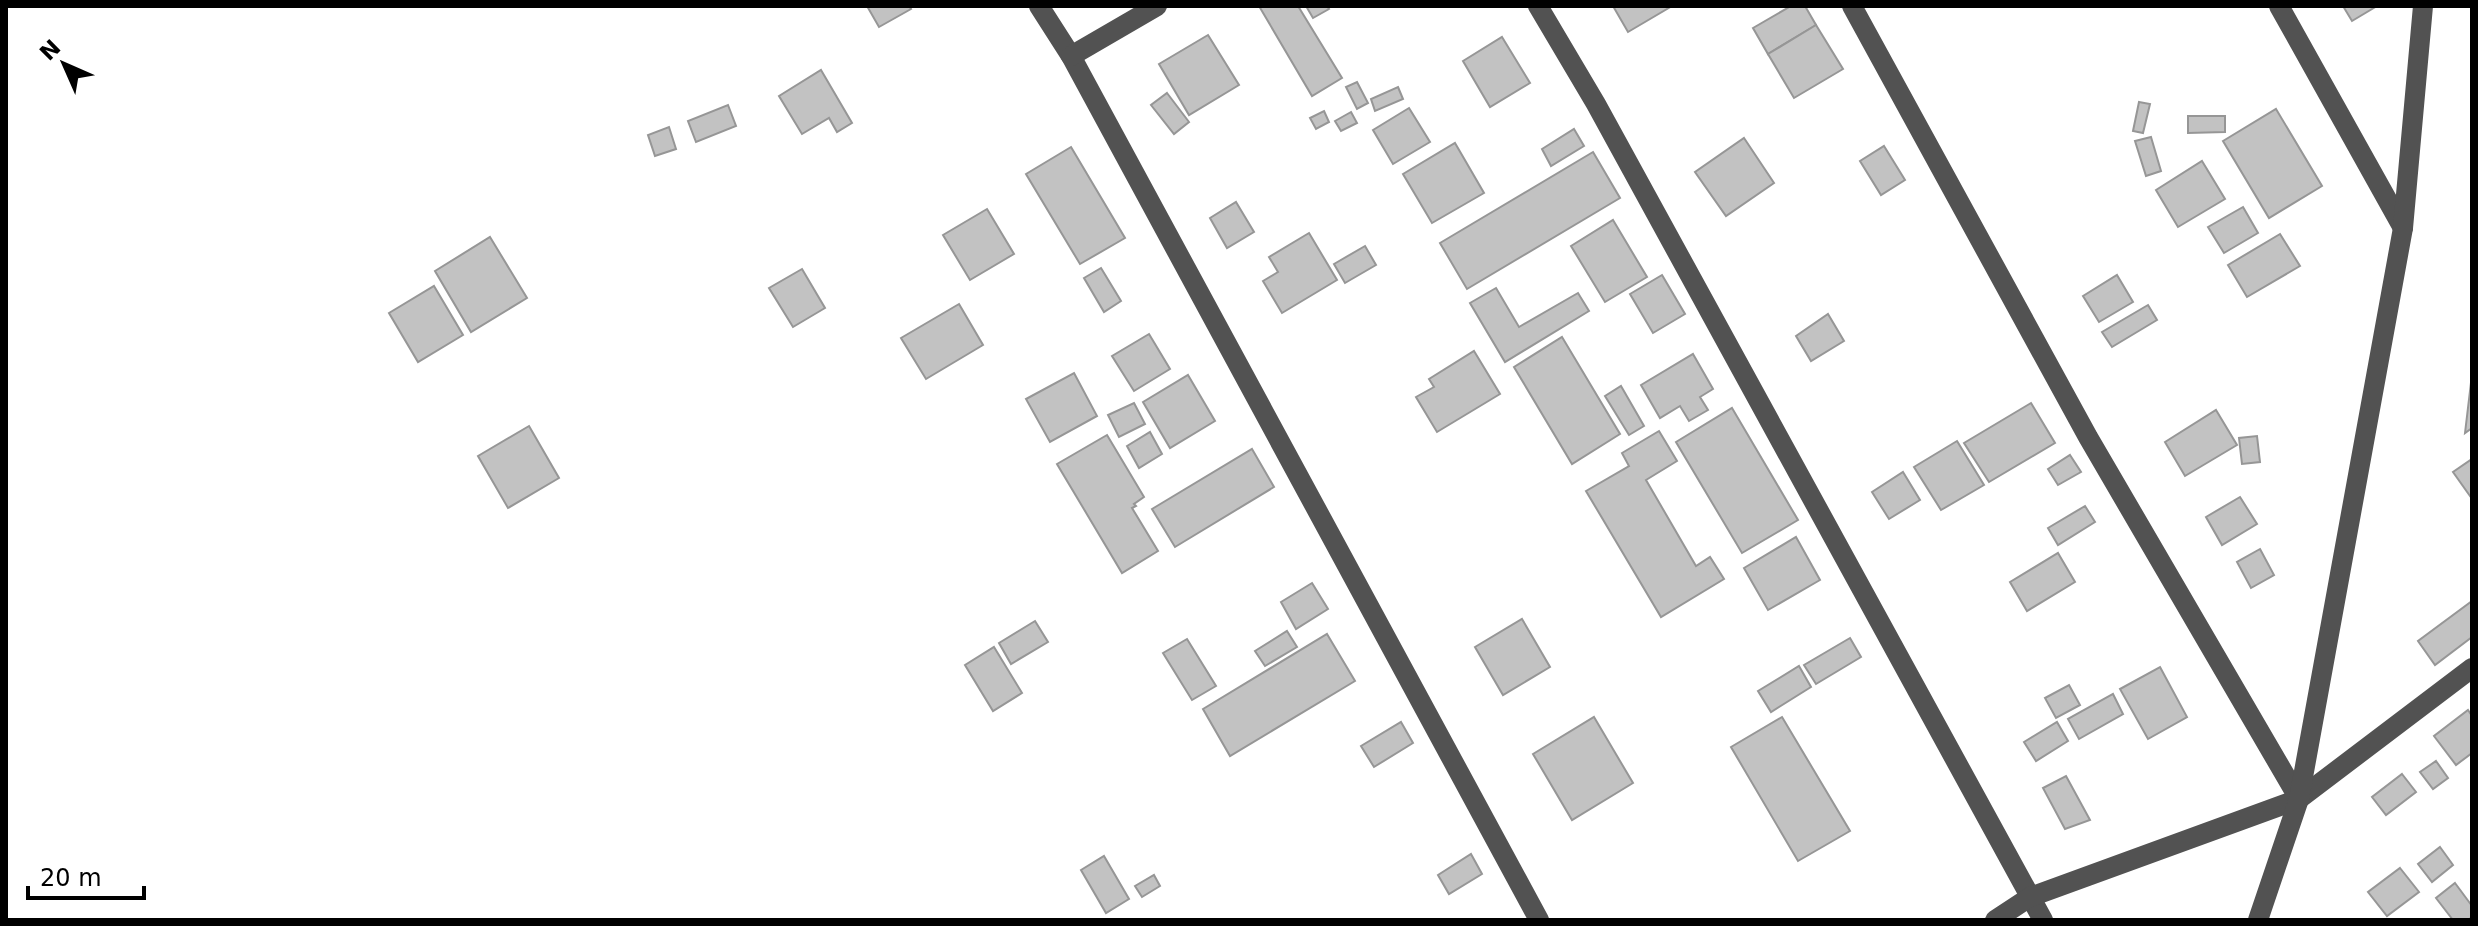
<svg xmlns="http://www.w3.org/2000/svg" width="2478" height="926" viewBox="0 0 2478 926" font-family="'DejaVu Sans',sans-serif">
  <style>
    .building { fill: #c2c2c2; stroke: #969696; stroke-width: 2 }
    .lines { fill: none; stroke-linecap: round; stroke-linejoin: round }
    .minor { stroke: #525252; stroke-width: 20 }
  </style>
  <rect width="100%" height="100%" fill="#fff"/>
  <g class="building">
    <path d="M867 6H909L911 9 879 27Z"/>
    <path d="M1259 6H1298L1342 78 1312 96Z"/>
    <path d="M1306 6H1327L1329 9 1313 18Z"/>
    <path d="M1613 6H1672L1628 32Z"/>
    <path d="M1791 6H1805L1816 25 1768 54 1753 28Z"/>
    <path d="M2343 6H2377L2352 21Z"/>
    <path d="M1816 25 1843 69 1794 98 1768 54Z"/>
    <path d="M1208 35 1239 85 1189 115 1159 64Z"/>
    <path d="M1502 37 1530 83 1490 107 1463 61Z"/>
    <path d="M821 70 852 123 837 132 829 118 802 134 779 96Z"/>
    <path d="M1357 82 1368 103 1357 109 1346 87Z"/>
    <path d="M1398 87 1403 99 1375 111 1371 99Z"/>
    <path d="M1167 93 1189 122 1174 134 1151 105Z"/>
    <path d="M2139 102 2150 104 2143 133 2133 131Z"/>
    <path d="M728 105 736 126 696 142 688 121Z"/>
    <path d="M1409 108 1430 142 1393 164 1373 130Z"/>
    <path d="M2276 109 2322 186 2269 218 2223 141Z"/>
    <path d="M1324 111 1329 122 1316 129 1310 118Z"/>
    <path d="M1351 112 1357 123 1341 131 1335 121Z"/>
    <path d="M2188 116H2225V132L2188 133Z"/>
    <path d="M669 127 676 149 655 156 648 135Z"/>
    <path d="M1574 129 1584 146 1551 166 1542 149Z"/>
    <path d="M2151 137 2161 171 2146 176 2135 141Z"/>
    <path d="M1744 138 1774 183 1726 216 1695 172Z"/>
    <path d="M1455 143 1484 193 1432 223 1403 174Z"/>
    <path d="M1884 146 1905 180 1881 195 1860 161Z"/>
    <path d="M1071 147 1125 238 1080 264 1026 174Z"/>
    <path d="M1593 152 1620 198 1467 289 1440 243Z"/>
    <path d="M2202 161 2225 199 2178 227 2156 190Z"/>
    <path d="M1236 202 1254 232 1227 248 1210 218Z"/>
    <path d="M2243 207 2258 233 2224 253 2208 227Z"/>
    <path d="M987 209 1014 254 970 280 943 235Z"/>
    <path d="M1613 220 1647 277 1605 302 1571 246Z"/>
    <path d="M1309 233 1337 280 1282 313 1263 281 1278 272 1269 257Z"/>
    <path d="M2280 234 2300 266 2247 297 2228 265Z"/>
    <path d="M490 237 527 298 471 332 435 271Z"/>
    <path d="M1365 246 1376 265 1345 283 1334 264Z"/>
    <path d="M1101 268 1121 301 1104 312 1084 278Z"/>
    <path d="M802 269 825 308 793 327 769 288Z"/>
    <path d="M1662 275 1685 314 1653 333 1630 294Z"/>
    <path d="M2117 275 2133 302 2099 322 2083 296Z"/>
    <path d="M434 286 463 335 418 362 389 313Z"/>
    <path d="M1496 288 1519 327 1578 293 1589 311 1505 362 1470 303Z"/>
    <path d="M959 304 983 345 926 379 901 338Z"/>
    <path d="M2148 305 2157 320 2112 347 2102 332Z"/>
    <path d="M1828 314 1844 341 1811 361 1796 336Z"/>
    <path d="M1149 334 1170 369 1134 391 1112 356Z"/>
    <path d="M1562 337 1620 434 1572 464 1514 367Z"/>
    <path d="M1474 351 1500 394 1437 432 1416 397 1434 387 1429 379Z"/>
    <path d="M1693 354 1713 389 1700 397 1708 410 1689 421 1680 406 1660 418 1641 385Z"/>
    <path d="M1074 373 1097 416 1050 442 1026 399Z"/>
    <path d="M2472 374V428L2465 433Z"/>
    <path d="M1188 375 1215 421 1170 448 1143 402Z"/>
    <path d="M1621 386 1644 426 1629 435 1605 396Z"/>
    <path d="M1134 403 1145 424 1119 437 1108 415Z"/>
    <path d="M2031 403 2055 443 1989 482 1964 443Z"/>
    <path d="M1732 408 1798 520 1742 553 1676 442Z"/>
    <path d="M2216 410 2237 445 2185 476 2165 442Z"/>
    <path d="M529 426 559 478 508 508 478 456Z"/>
    <path d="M1659 431 1677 461 1646 480 1696 566 1710 557 1724 579 1661 617 1586 491 1629 466 1622 453Z"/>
    <path d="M1150 432 1162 454 1139 468 1127 446Z"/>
    <path d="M1107 435 1144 497 1134 504 1136 506 1132 508 1158 551 1122 573 1057 464Z"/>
    <path d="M2257 436 2260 462 2242 464 2239 438Z"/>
    <path d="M1957 441 1984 485 1941 510 1914 467Z"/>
    <path d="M1252 449 1274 487 1175 547 1152 509Z"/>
    <path d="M2070 455 2081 472 2058 485 2048 469Z"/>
    <path d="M2472 459V494L2470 496 2453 472Z"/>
    <path d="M1903 472 1920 500 1889 519 1872 492Z"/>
    <path d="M2240 497 2257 524 2222 545 2206 517Z"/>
    <path d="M2085 506 2095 522 2058 545 2048 528Z"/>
    <path d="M1796 537 1820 580 1768 610 1744 568Z"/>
    <path d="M2260 549 2274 575 2251 588 2237 562Z"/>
    <path d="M2058 553 2075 582 2027 611 2010 582Z"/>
    <path d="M1312 583 1328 609 1296 629 1281 602Z"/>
    <path d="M2472 601V637L2435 665 2418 641Z"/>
    <path d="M1522 619 1550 667 1503 695 1475 647Z"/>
    <path d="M1035 621 1048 642 1011 664 999 643Z"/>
    <path d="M1287 631 1297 647 1265 666 1255 651Z"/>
    <path d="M1327 634 1355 681 1230 756 1203 709Z"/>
    <path d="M1850 638 1861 657 1816 684 1804 665Z"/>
    <path d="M1187 639 1216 686 1192 700 1163 653Z"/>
    <path d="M994 647 1022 693 993 711 965 665Z"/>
    <path d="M1799 666 1811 687 1771 712 1758 691Z"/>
    <path d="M2160 667 2187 717 2148 739 2120 689Z"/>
    <path d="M2069 685 2080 705 2056 718 2045 698Z"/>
    <path d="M2113 694 2123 714 2079 739 2068 719Z"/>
    <path d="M2468 710 2472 716V753L2456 765 2434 736Z"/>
    <path d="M1594 717 1633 783 1572 820 1533 754Z"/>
    <path d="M1782 717 1850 831 1798 861 1731 747Z"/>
    <path d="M1401 722 1413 743 1374 767 1361 746Z"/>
    <path d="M2057 722 2068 741 2036 761 2024 742Z"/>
    <path d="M2436 761 2448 778 2433 789 2420 772Z"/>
    <path d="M2402 774 2416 792 2386 815 2372 797Z"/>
    <path d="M2066 776 2090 820 2065 829 2043 788Z"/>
    <path d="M2440 847 2453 865 2432 882 2418 864Z"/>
    <path d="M1471 854 1482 874 1449 894 1438 875Z"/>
    <path d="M1104 856 1129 899 1106 913 1081 870Z"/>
    <path d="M2400 868 2419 892 2387 916 2368 892Z"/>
    <path d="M1154 875 1160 886 1142 897 1135 886Z"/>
    <path d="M2455 883 2472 906V917L2468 920H2453L2436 898Z"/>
  </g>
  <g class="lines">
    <g class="minor">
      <path d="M1039 6 1071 56 1539 920"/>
      <path d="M1538 6 1596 104 2043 920"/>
      <path d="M1852 6 2088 437 2299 799"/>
      <path d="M2279 6 2403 228"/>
      <path d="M1071 56 1157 6"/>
      <path d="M1995 920 2030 897 2299 799 2472 668"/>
      <path d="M2258 920 2299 799 2403 228 2423 6"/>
    </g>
  </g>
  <rect width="2478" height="926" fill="none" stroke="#000000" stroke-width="16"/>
  <g transform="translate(64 64) rotate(315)" stroke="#ffffff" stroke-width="6" paint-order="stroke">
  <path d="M0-6L14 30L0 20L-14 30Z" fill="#000000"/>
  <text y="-12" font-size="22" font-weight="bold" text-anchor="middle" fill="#000000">N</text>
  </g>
  <path d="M28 886v12h116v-12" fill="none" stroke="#000000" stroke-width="4"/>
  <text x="40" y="886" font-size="24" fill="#000000" stroke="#ffffff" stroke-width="6" paint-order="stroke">20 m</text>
</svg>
